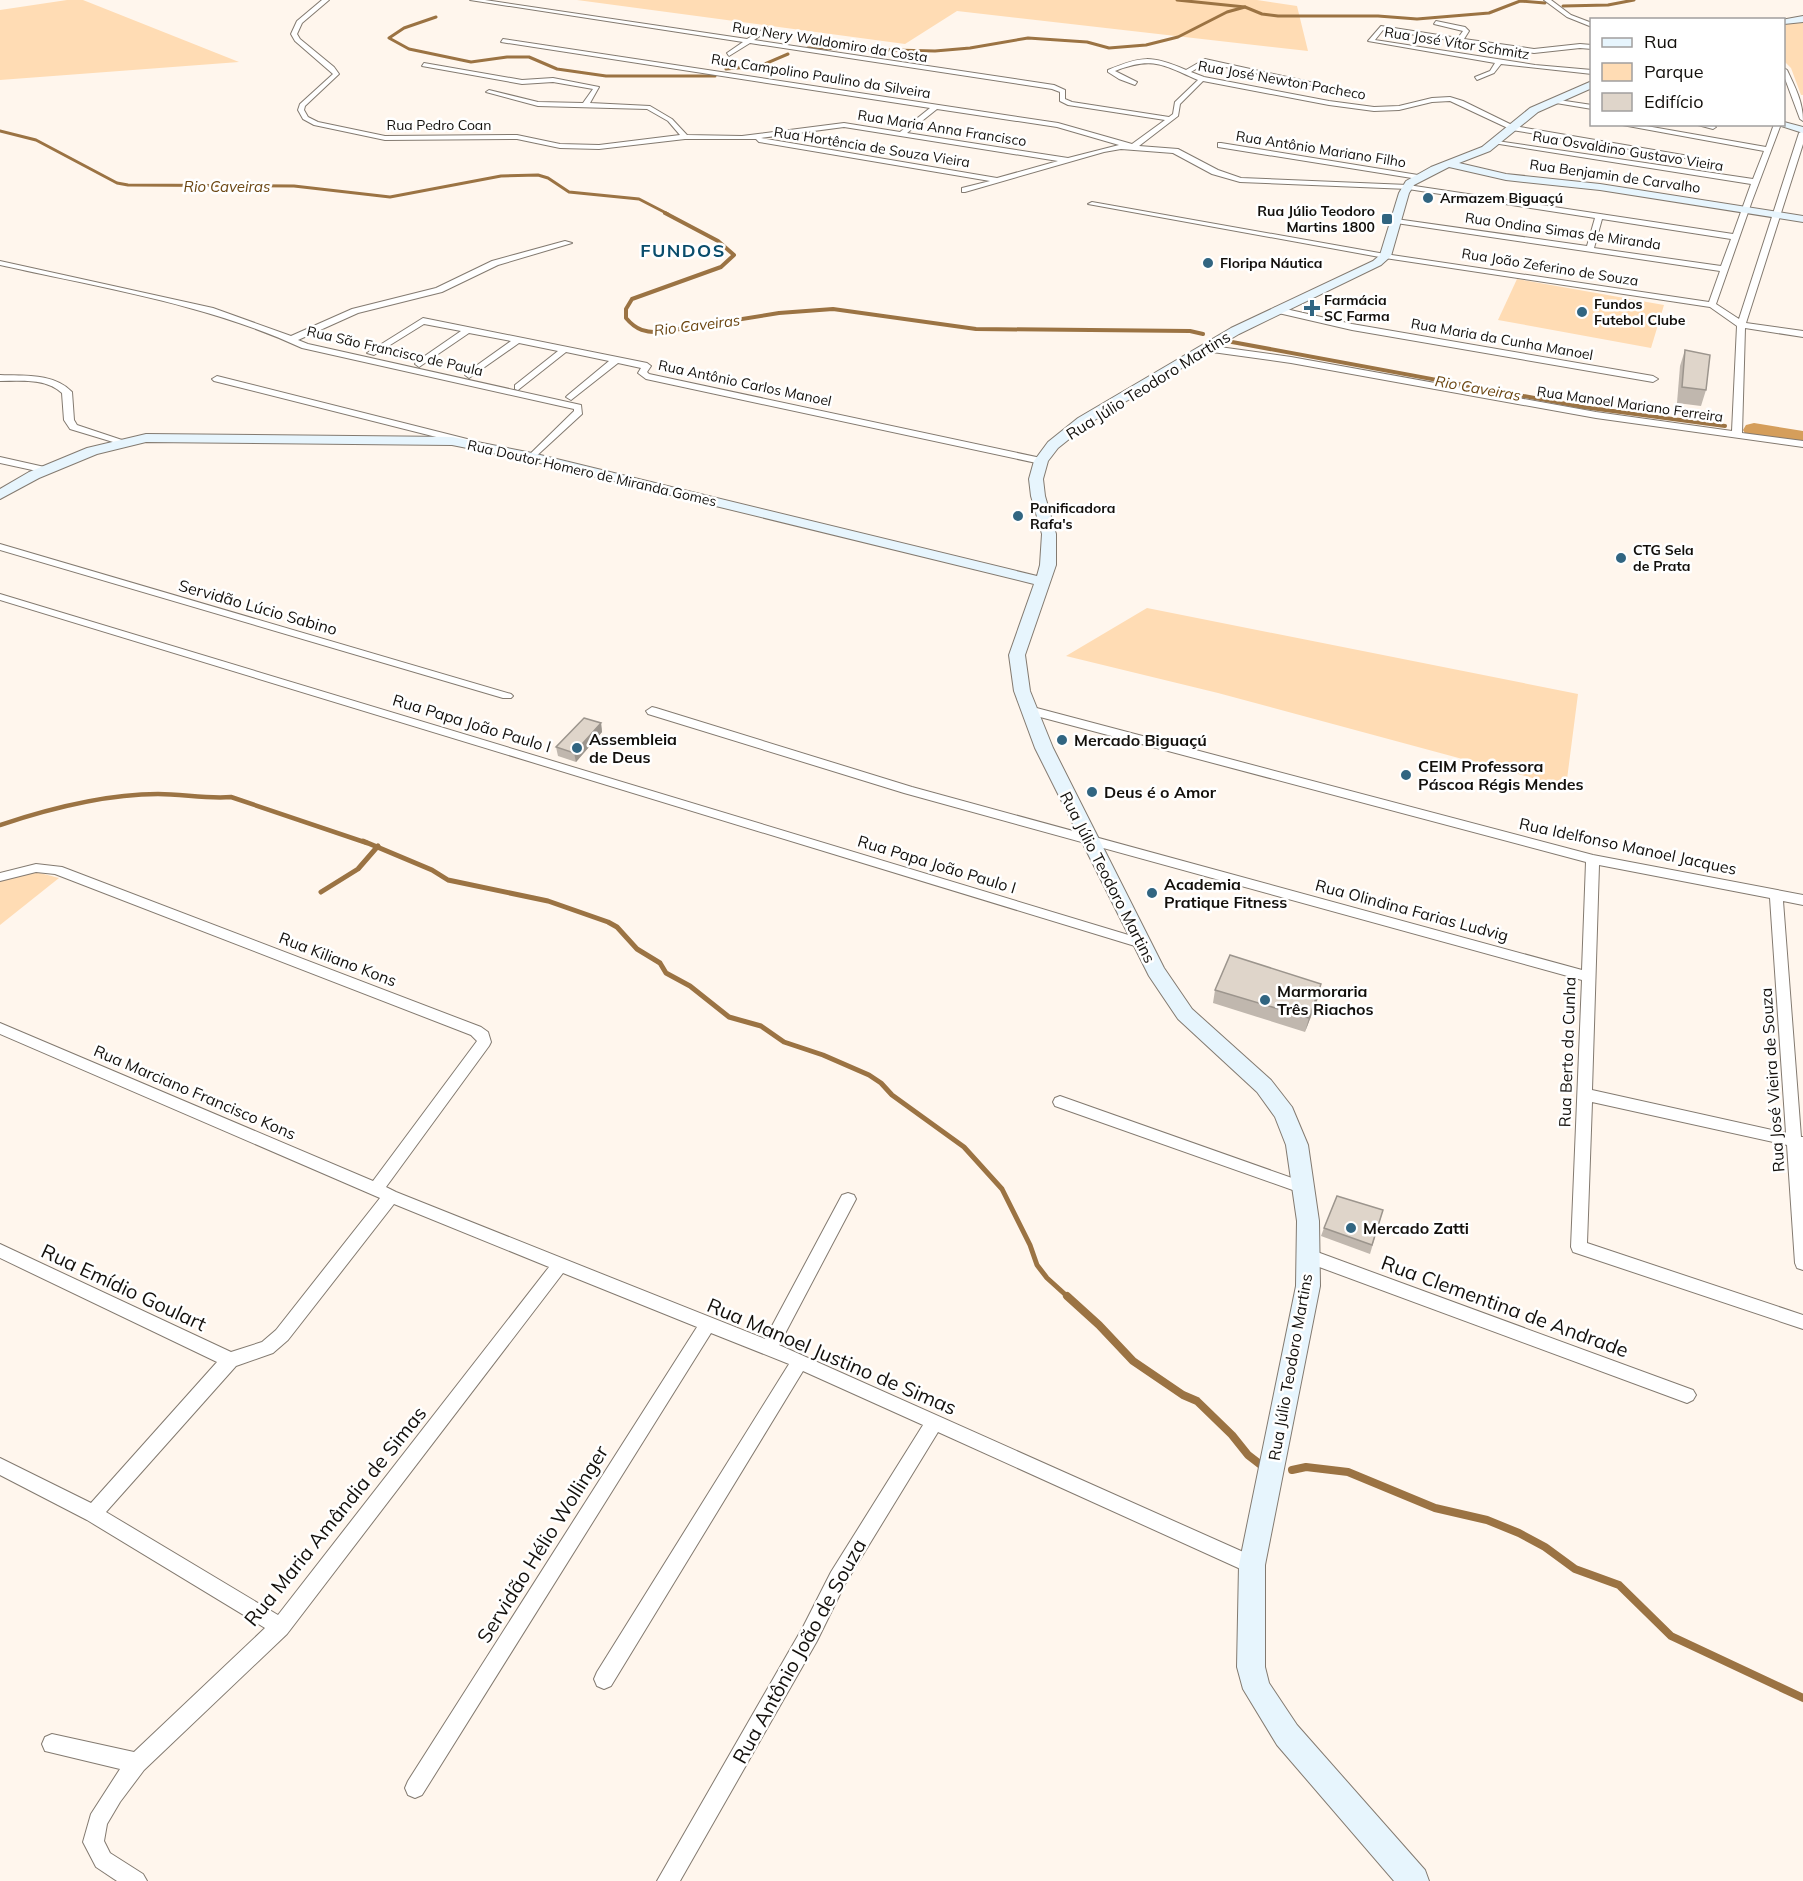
<svg xmlns="http://www.w3.org/2000/svg" width="1803" height="1881" viewBox="0 0 1803 1881" font-family="Mulish,sans-serif">
  <style>
    .green { fill: #ffdcb4 }
    .lines { fill: none; stroke-linecap: round; stroke-linejoin: round }
    .stream-far4 { stroke: #9b7343; stroke-width: 3 }
    .stream-far3 { stroke: #9b7343; stroke-width: 4 }
    .stream-far2 { stroke: #9b7343; stroke-width: 4.5 }
    .stream-far1 { stroke: #9b7343; stroke-width: 5 }
    .stream { stroke: #9b7343; stroke-width: 8 }
    .river { fill: #d59e5b; fill-rule: evenodd }
    .street-casing { stroke: #837a70; stroke-width: 2 }
    .secondary-casing { stroke: #837a70; stroke-width: 2 }
    .street { fill: #fff; fill-rule: evenodd }
    .secondary { fill: #e7f5fd; fill-rule: evenodd }
    .wall { fill: #c0b7ae }
    .shaded-wall { fill: #9c958d }
    .building { fill: #dfd5ca; stroke: #9c958d; stroke-width: 1.5 }
    .poi-dot { fill: #316581; stroke: #fff; stroke-width: 2 }
    .labels { text-anchor: middle; dominant-baseline: central; stroke-width: 5; stroke-linejoin: round; paint-order: stroke }
    .far-street-label { font-size: 14px; fill: #13100c; stroke: #fff }
    .far-poi-label { font-size: 14px; font-weight: bold; fill: #13100c; stroke: #fff; text-anchor: start }
    .far-water-label { font-size: 15px; font-style: italic; fill: #6b4612; stroke: #fff }
    .street-label { font-size: 16px; fill: #13100c; stroke: #fff }
    .poi-label { font-size: 16px; font-weight: bold; fill: #13100c; stroke: #fff; text-anchor: start }
    .far-district-label { font-size: 18px; font-weight: bold; letter-spacing: 1.5px; fill: #0a4d6c; stroke: #fff }
    .near-street-label { font-size: 20px; fill: #13100c; stroke: #fff }
  </style>
  <rect width="100%" height="100%" fill="#fff6ed"/>
  <g class="green">
    <path d="M67 0H83L239 62 0 80V10Z"/>
    <path d="M577 0H1257L1297 6 1308 51 957 11 905 44Z"/>
    <path d="M1803 21V95H1801L1791 68 1784 61V24Z"/>
    <path d="M1517 279 1664 305 1651 348 1498 320Z"/>
    <path d="M1147 608 1578 694 1566 787 1218 693 1066 656Z"/>
    <path d="M27 873H40L59 878 0 925V881Z"/>
  </g>
  <g class="lines">
    <g class="stream-far4">
      <path d="M1177 0 1245 7 1262 14 1278 16H1378L1417 19 1489 13 1520 1 1545 3"/>
      <path d="M1563 6 1608 5 1634 0"/>
      <path d="M436 17 404 28 389 38 409 49 471 62 507 57H529L557 69 606 76H715"/>
      <path d="M808 48 935 51 970 48 1028 38 1087 42 1109 48 1146 45 1178 37 1227 12 1245 7"/>
      <path d="M726 69 760 66 788 54"/>
      <path d="M0 131 36 140 117 183 128 185 294 186 390 197 501 176 538 175 548 178 569 192 639 199 668 214"/>
    </g>
    <g class="stream-far3">
      <path d="M665 213 718 241 734 255 721 267 632 299 626 309V318C636 330 646 333 661 332L779 313 833 309 976 329 1190 331 1203 334"/>
      <path d="M1232 342 1583 407 1725 426"/>
    </g>
    <path class="stream-far2" d="M0 825C48 809 106 794 158 794 183 794 206 799 231 797L367 843"/>
    <g class="stream-far1">
      <path d="M363 841 432 870 448 880 548 901 608 922 617 927 637 949 660 963 666 973 690 986 729 1017 761 1026 784 1042 823 1055 869 1075 881 1083 892 1095 964 1147 1002 1189 1030 1245 1037 1265 1047 1278 1068 1297"/>
      <path d="M321 892 358 869 378 846"/>
    </g>
    <g class="stream">
      <path d="M1067 1296 1099 1325 1133 1361 1183 1395 1197 1401 1232 1435 1248 1455 1261 1465"/>
      <path d="M1292 1470 1306 1467 1348 1472 1435 1508 1487 1520 1519 1533 1545 1547 1575 1569 1619 1585 1671 1636 1803 1698"/>
    </g>
    <path class="river" d="M1754 423 1803 431V445L1746 435 1743 430 1746 425Z"/>
    <g class="street-casing">
      <g id="street">
        <path d="M322 0H329L302 23 297 34 300 39 334 67 339 74 305 106 304 110 308 117 318 122 385 136 517 135 560 144 599 145 680 135 668 121 647 109 538 106 486 92 489 90 538 102 583 103 593 89 553 82 522 84 422 66 424 63 522 80 553 78 599 87 590 103 650 106 672 119 687 135 742 136 844 123 900 132 930 108 501 42 503 39 1058 123 1132 144 1165 120 1068 105 1060 101V92L1052 89 750 43 729 56 727 53 743 42 470 0H485L747 39 767 27 769 30 754 40 1054 85 1065 90V99L1072 102 1169 117 1173 114 1175 102 1198 80C1163 65 1153 56 1115 71L1137 82 1135 85 1119 79 1108 72V70C1142 56 1151 55 1186 70L1205 59 1319 84 1316 86 1206 63 1191 72 1204 77 1329 101 1374 107 1399 106 1432 98 1450 97 1463 101 1514 126 1689 156 1685 158 1512 130 1450 101 1432 102 1399 110 1374 111 1329 105 1203 81 1180 104 1178 116 1139 146 1178 149 1218 170 1241 178 1408 185 1733 234 1751 184 1493 143 1497 141 1753 179 1764 151 1617 124H1635L1766 147 1774 124H1781L1752 201 1716 304 1739 319 1799 133 1803 131V144L1746 323 1803 331V337L1745 328 1742 433 1803 441V447L1596 418 1291 363 1205 351 1201 348 1205 345 1291 357 1596 412 1732 431 1737 326 1710 307 1385 258 1088 204 1092 202 1385 254 1709 302 1720 271 1396 223 1392 221 1396 219 1587 246 1595 218 1408 189 1240 182 1212 174 1173 153 1121 149 1104 152 965 192H962V188L990 181 759 142 756 139H685L599 149 560 148 517 139 385 140 314 125 303 119 298 110 300 104 333 74 295 41 291 34 297 21ZM937 109 1057 127 1119 145 1068 158 907 133ZM844 127 1058 161 997 178 761 138ZM1602 219 1731 239 1721 266 1594 248Z"/>
        <path d="M1544 0H1551L1571 15 1592 23V27L1567 17Z"/>
        <path d="M1436 21 1465 27 1469 31 1464 39 1534 49 1580 44 1592 45V49L1580 48 1534 53 1383 30 1375 40 1535 65 1592 70V74L1501 64 1494 73 1477 80 1475 77 1490 71 1495 63 1368 41 1381 26 1458 38 1463 31 1434 24Z"/>
        <path d="M1784 68 1787 70C1795 87 1803 102 1803 121L1800 119 1784 76Z"/>
        <path d="M1552 99 1592 105V109L1550 102Z"/>
        <path d="M1694 124H1711L1716 127 1713 129Z"/>
        <path d="M1221 143 1418 175 1422 177 1418 179 1218 147V143Z"/>
        <path d="M565 241 572 243 498 265 442 292 358 313 298 340 308 344 581 405 582 414 532 460 527 457 529 455 574 411V409L302 348C207 304 102 288 0 265V261L213 308 291 336 352 309 436 288 492 261Z"/>
        <path d="M1277 307 1352 324 1653 376 1658 379 1653 382 1352 330 1274 312V308Z"/>
        <path d="M423 318 647 363 651 366 647 372 649 374 1041 458 1046 461 1041 464 646 379 638 373 641 368 618 363 571 400 566 397 568 395 609 361 566 352 518 390 515 389V385L558 351 519 343 469 378 465 375 466 373 511 341 469 333 419 367 415 364 416 362 461 331 424 324 374 355 367 353Z"/>
        <path d="M0 375C24 376 54 373 72 392L74 420 77 425 128 442 123 445 70 429 64 420 62 393C46 378 21 381 0 381Z"/>
        <path d="M217 376 471 440 473 442 468 445 214 381 212 379Z"/>
        <path d="M0 457 49 468 51 470 46 473 0 463Z"/>
        <path d="M0 544 511 694 513 696 511 698H503L0 550Z"/>
        <path d="M0 594 1145 940 1147 943 1145 946H1135L0 600Z"/>
        <path d="M1029 706 1593 855 1803 895V905L1783 901 1801 1137H1803V1270L1797 1268 1795 1263 1787 1145 1592 1102 1587 1243 1803 1315V1329L1573 1252 1571 1247 1582 980 904 793 648 714 646 711 652 707 656 708 912 787 1582 970 1586 862 1025 713 1023 710ZM1599 865 1770 898 1786 1133 1592 1090Z"/>
        <path d="M36 864 62 867 481 1027 488 1032 491 1042 489 1046 386 1187 396 1192 765 1339 842 1195 848 1193 854 1195 856 1199 779 1345 1259 1559 1261 1565 1259 1571 1252 1574 1245 1571 938 1432 845 1584 817 1641 680 1881H657L803 1627 831 1572 923 1425 803 1371 611 1686 604 1689 597 1686 594 1679 597 1672 789 1364 711 1333 422 1795 415 1798 408 1795 405 1788 408 1781 697 1327 563 1273 287 1634 144 1770 120 1802 107 1824 104 1841 110 1853 143 1874 147 1881H117L96 1867 83 1842 91 1814 120 1769 45 1751 42 1744 45 1737 52 1734 134 1752 265 1628 87 1520 0 1475V1458L91 1503 217 1362 0 1258V1244L231 1352 262 1342 276 1330 380 1198 0 1034V1023L373 1181 477 1041 471 1035 55 874 36 872 0 881V873ZM394 1204 549 1267 278 1615 106 1512 236 1366 273 1353 288 1340Z"/>
        <path d="M1060 1096 1309 1184 1312 1188 1309 1192 1304 1194 1055 1106 1053 1102 1055 1098Z"/>
        <path d="M1309 1249 1693 1390 1696 1395 1693 1400 1687 1403 1303 1261 1301 1256 1303 1251Z"/>
      </g>
    </g>
    <g class="secondary-casing">
      <g id="secondary">
        <path d="M1803 16V22L1784 24V20H1781Z"/>
        <path d="M1592 81V88L1538 112 1490 151 1459 163 1506 174 1600 184 1803 216V222L1600 190 1506 180 1449 167 1414 185 1409 193 1391 256 1381 265 1239 334 1088 424 1058 448 1048 461 1043 479 1045 496 1056 534V565L1025 655 1030 691 1053 748 1164 968 1192 1009 1271 1080 1292 1107 1308 1145 1319 1221 1320 1286 1265 1565V1667L1269 1683 1297 1725 1425 1870 1429 1881H1394L1277 1745 1243 1689 1237 1667 1239 1565 1296 1286 1297 1221 1286 1145 1275 1117 1257 1092 1178 1019 1149 976 1035 748 1014 691 1009 655 1034 584 532 461 452 445 146 442 97 454 39 478 0 499V489L29 472 87 448 146 434 452 437 532 453 1037 576 1040 565 1042 534 1031 496 1029 479 1034 461 1048 442 1078 418 1231 328 1373 261 1380 255 1399 193 1406 181 1431 167 1482 147 1530 108Z"/>
        <path d="M1784 122 1803 127V133L1775 124H1784Z"/>
      </g>
    </g>
    <use href="#street" class="street"/>
    <use href="#secondary" class="secondary"/>
  </g>
  <g class="wall">
    <path d="M1685 350 1706 390 1701 406 1677 403 1680 366Z"/>
    <path d="M601 723 602 732 576 762 558 756 556 747Z"/>
    <path d="M1215 990 1318 998 1305 1032 1213 1003Z"/>
    <path d="M1383 1210 1370 1254 1321 1236 1324 1228Z"/>
  </g>
  <g class="shaded-wall">
    <path d="M601 723 602 732 576 762 574 753Z"/>
    <path d="M1321 984 1318 998 1305 1032 1309 1018Z"/>
  </g>
  <g class="building">
    <path d="M1685 350 1710 355 1706 390 1682 387Z"/>
    <path d="M584 718 601 723 574 753 556 747Z"/>
    <path d="M1230 955 1321 984 1309 1018 1215 990Z"/>
    <path d="M1337 1196 1383 1210 1372 1245 1324 1228Z"/>
  </g>
  <g class="poi-dot">
    <circle cx="1428" cy="198" r="6"/>
    <rect x="1381" y="213" width="12" height="12" rx="3"/>
    <circle cx="1208" cy="263" r="6"/>
    <path d="M1309 299h6v6h6v6h-6v6h-6v-6h-6v-6h6z"/>
    <circle cx="1582" cy="312" r="6"/>
    <circle cx="1018" cy="516" r="6"/>
    <circle cx="1621" cy="558" r="6"/>
    <circle cx="1062" cy="740" r="6"/>
    <circle cx="577" cy="748" r="6"/>
    <circle cx="1406" cy="775" r="6"/>
    <circle cx="1092" cy="792" r="6"/>
    <circle cx="1152" cy="893" r="6"/>
    <circle cx="1265" cy="1000" r="6"/>
    <circle cx="1351" cy="1228" r="6"/>
  </g>
  <g class="labels">
    <g class="far-street-label">
      <text transform="translate(830 42) rotate(9)">Rua Nery Waldomiro da Costa</text>
      <text transform="translate(1457 43) rotate(9)">Rua José Vítor Schmitz</text>
      <text transform="translate(821 76) rotate(9)">Rua Campolino Paulino da Silveira</text>
      <text transform="translate(1282 80) rotate(10)">Rua José Newton Pacheco</text>
      <text x="439" y="125">Rua Pedro Coan</text>
      <text transform="translate(942 128) rotate(9)">Rua Maria Anna Francisco</text>
      <text transform="translate(872 147) rotate(9)">Rua Hortência de Souza Vieira</text>
      <text transform="translate(1321 149) rotate(9)">Rua Antônio Mariano Filho</text>
      <text transform="translate(1628 151) rotate(9)">Rua Osvaldino Gustavo Vieira</text>
      <text transform="translate(1615 176) rotate(8)">Rua Benjamin de Carvalho</text>
      <text transform="translate(1563 231) rotate(8)">Rua Ondina Simas de Miranda</text>
      <text transform="translate(1550 267) rotate(9)">Rua João Zeferino de Souza</text>
      <text transform="translate(1502 339) rotate(10)">Rua Maria da Cunha Manoel</text>
      <text transform="translate(395 351) rotate(13)">Rua São Francisco de Paula</text>
      <text transform="translate(745 383) rotate(12)">Rua Antônio Carlos Manoel</text>
      <text transform="translate(1630 404) rotate(8)">Rua Manoel Mariano Ferreira</text>
      <text transform="translate(592 473) rotate(13)">Rua Doutor Homero de Miranda Gomes</text>
    </g>
    <g class="far-poi-label">
      <text x="1440" y="198">Armazem Biguaçú</text>
      <text x="1375" y="211" text-anchor="end">Rua Júlio Teodoro<tspan x="1375" dy="16">Martins 1800</tspan></text>
      <text x="1220" y="263">Floripa Náutica</text>
      <text x="1324" y="300">Farmácia<tspan x="1324" dy="16">SC Farma</tspan></text>
      <text x="1594" y="304">Fundos<tspan x="1594" dy="16">Futebol Clube</tspan></text>
      <text x="1030" y="508">Panificadora<tspan x="1030" dy="16">Rafa's</tspan></text>
      <text x="1633" y="550">CTG Sela<tspan x="1633" dy="16">de Prata</tspan></text>
    </g>
    <g class="far-water-label">
      <text x="227" y="186">Rio Caveiras</text>
      <text transform="translate(697 325) rotate(-7)">Rio Caveiras</text>
      <text transform="translate(1478 388) rotate(10)">Rio Caveiras</text>
    </g>
    <g class="street-label">
      <text transform="translate(1148 385) rotate(-32)">Rua Júlio Teodoro Martins</text>
      <text transform="translate(258 607) rotate(16)">Servidão Lúcio Sabino</text>
      <text transform="translate(472 723) rotate(17)">Rua Papa João Paulo I</text>
      <text transform="translate(1628 846) rotate(12)">Rua Idelfonso Manoel Jacques</text>
      <text transform="translate(937 864) rotate(17)">Rua Papa João Paulo I</text>
      <text transform="translate(1108 877) rotate(63)">Rua Júlio Teodoro Martins</text>
      <text transform="translate(1412 910) rotate(15)">Rua Olindina Farias Ludvig</text>
      <text transform="translate(338 959) rotate(21)">Rua Kiliano Kons</text>
      <text transform="translate(1567 1052) rotate(-88)">Rua Berto da Cunha</text>
      <text transform="translate(1772 1080) rotate(-94)">Rua José Vieira de Souza</text>
      <text transform="translate(195 1092) rotate(23)">Rua Marciano Francisco Kons</text>
      <text transform="translate(1290 1367) rotate(-80)">Rua Júlio Teodoro Martins</text>
    </g>
    <g class="poi-label">
      <text x="589" y="739">Assembleia<tspan x="589" dy="18">de Deus</tspan></text>
      <text x="1074" y="740">Mercado Biguaçú</text>
      <text x="1418" y="766">CEIM Professora<tspan x="1418" dy="18">Páscoa Régis Mendes</tspan></text>
      <text x="1104" y="792">Deus é o Amor</text>
      <text x="1164" y="884">Academia<tspan x="1164" dy="18">Pratique Fitness</tspan></text>
      <text x="1277" y="991">Marmoraria<tspan x="1277" dy="18">Três Riachos</tspan></text>
      <text x="1363" y="1228">Mercado Zatti</text>
    </g>
    <g class="far-district-label">
      <text x="683" y="250">FUNDOS</text>
    </g>
    <g class="near-street-label">
      <text transform="translate(124 1287) rotate(25)">Rua Emídio Goulart</text>
      <text transform="translate(1505 1306) rotate(20)">Rua Clementina de Andrade</text>
      <text transform="translate(832 1356) rotate(23)">Rua Manoel Justino de Simas</text>
      <text transform="translate(335 1516) rotate(-51)">Rua Maria Amândia de Simas</text>
      <text transform="translate(542 1544) rotate(-58)">Servidão Hélio Wollinger</text>
      <text transform="translate(799 1651) rotate(-61)">Rua Antônio João de Souza</text>
    </g>
  </g>
  <rect x="1590" y="18" width="195" height="108" fill="#ffffff" stroke="#a19f9e" stroke-width="1.5"/>
  <rect x="1602" y="38" width="30" height="9" fill="#e7f5fd" stroke="#a19f9e" stroke-width="1.5"/>
  <text x="1644" y="48" font-size="18" fill="#13100c">Rua</text>
  <rect x="1602" y="63" width="30" height="18" fill="#ffdcb4" stroke="#a19f9e" stroke-width="1.5"/>
  <text x="1644" y="78" font-size="18" fill="#13100c">Parque</text>
  <rect x="1602" y="93" width="30" height="18" fill="#dfd5ca" stroke="#a19f9e" stroke-width="1.5"/>
  <text x="1644" y="108" font-size="18" fill="#13100c">Edifício</text>
</svg>
